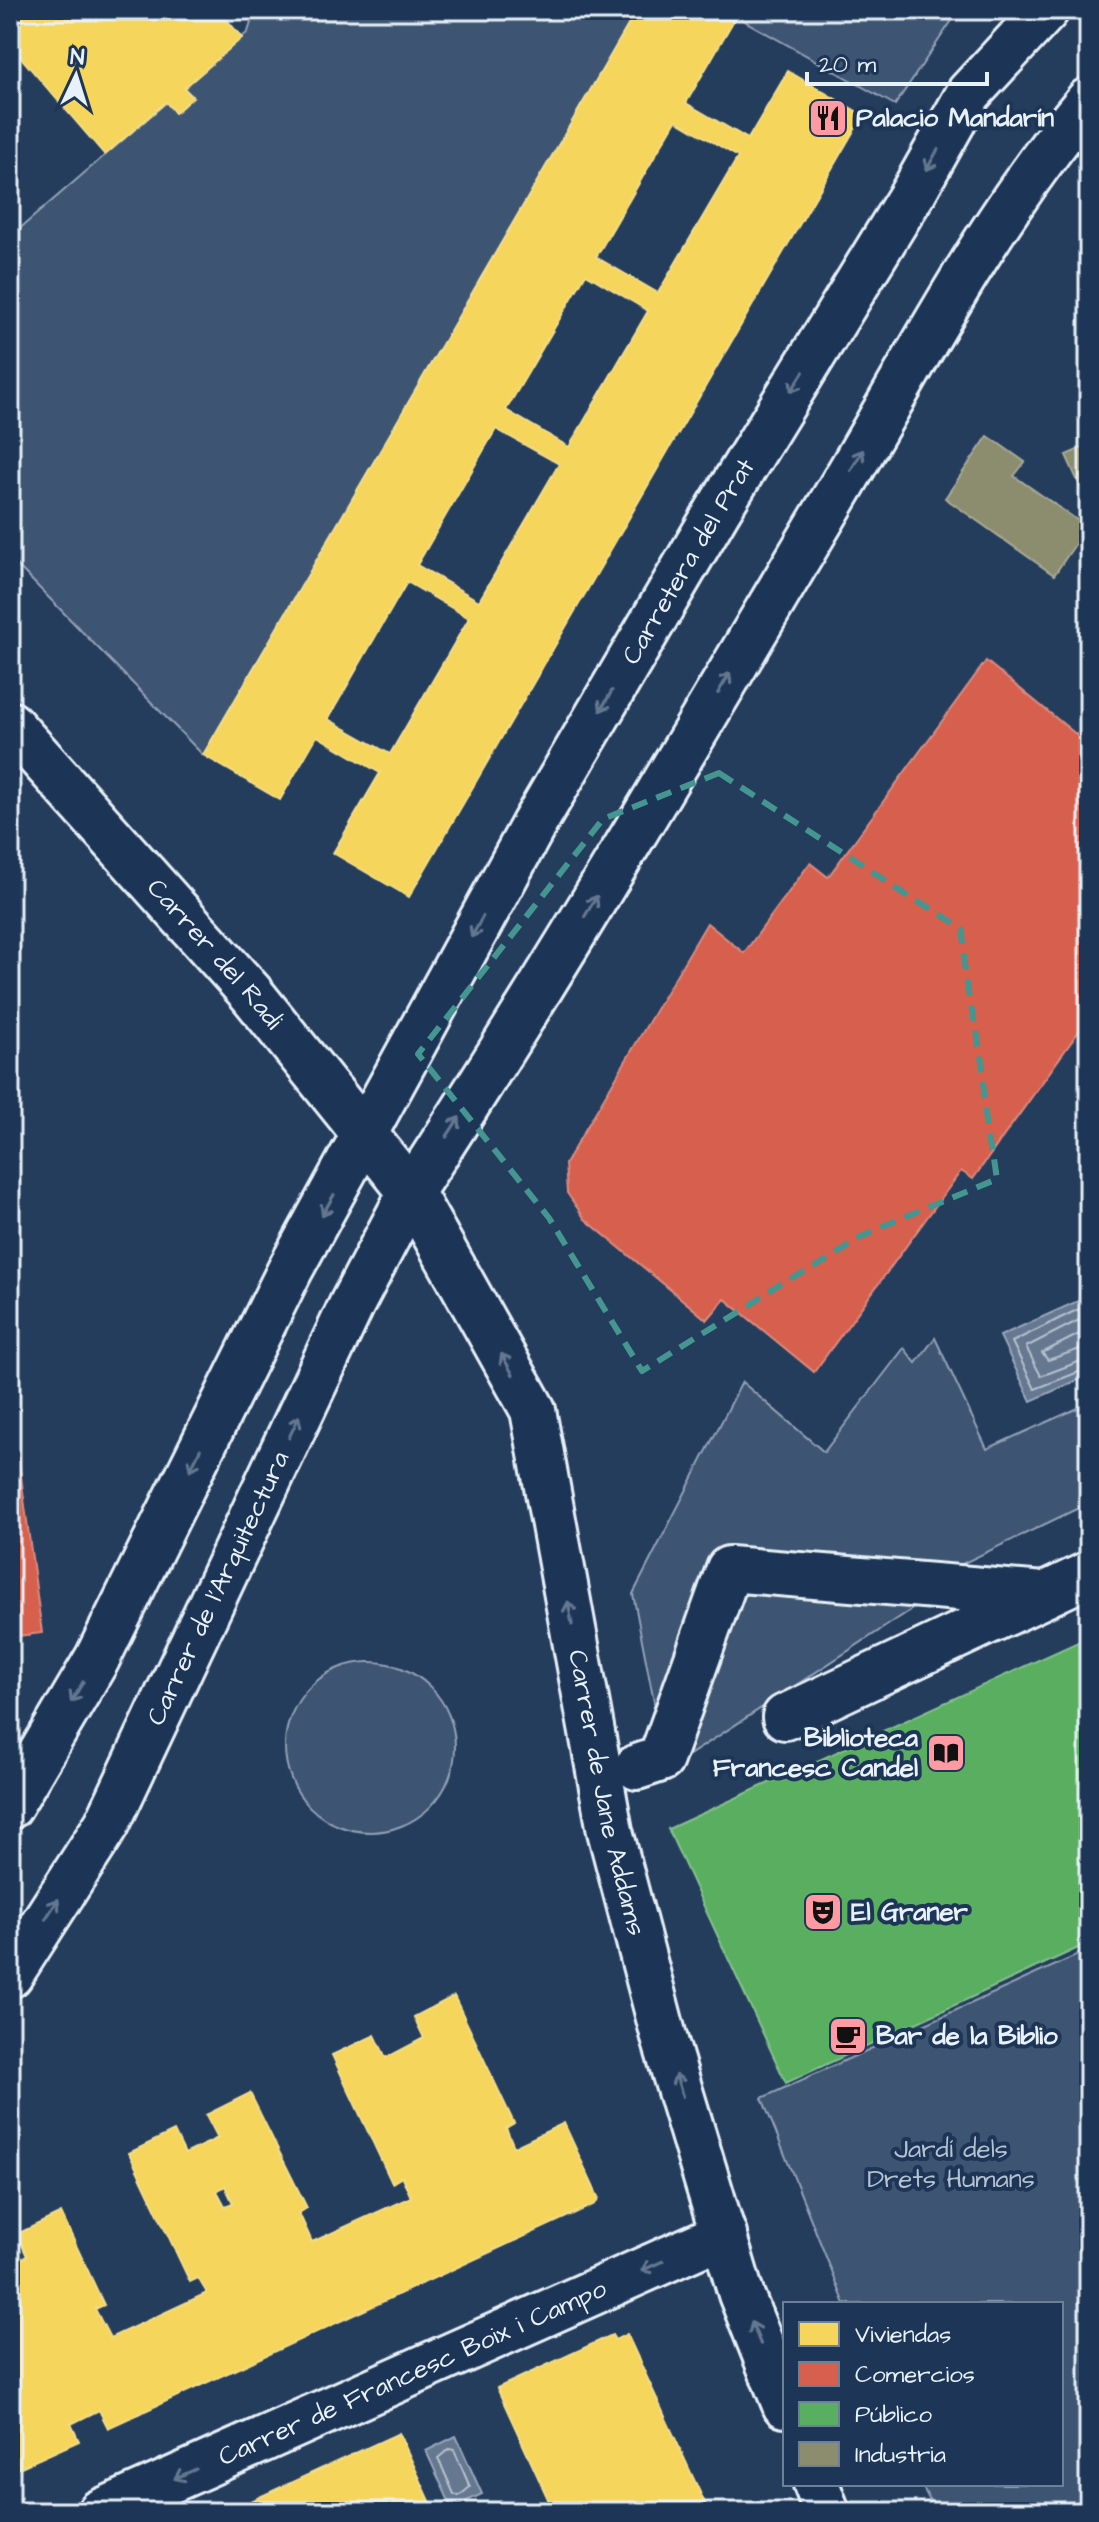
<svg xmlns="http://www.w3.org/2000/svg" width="1099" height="2522" viewBox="0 0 1099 2522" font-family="'Architects Daughter',sans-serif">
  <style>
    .green { fill: #3e5472; stroke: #93a2b5; stroke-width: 2 }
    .water { fill: #657890; stroke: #99a8ba; stroke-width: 2 }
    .homes { fill: #f6d55c; stroke: #f2dd8b; stroke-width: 2; fill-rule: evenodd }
    .shops { fill: #d6604d; stroke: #db8c80; stroke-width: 2 }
    .public { fill: #5aae61; stroke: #85c28e; stroke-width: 2 }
    .industry { fill: #8c8c6e; stroke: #a8aa97; stroke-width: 2 }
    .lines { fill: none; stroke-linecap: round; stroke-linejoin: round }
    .shore { stroke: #b4c1ce; stroke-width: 2 }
    .street-casing { stroke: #e8f1f8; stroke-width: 50 }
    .secondary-casing { stroke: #e8f1f8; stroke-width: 50 }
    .street { stroke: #1d3557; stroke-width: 44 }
    .secondary { stroke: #1d3557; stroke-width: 44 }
    .oneway { stroke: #64778f }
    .marked { fill: none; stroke: #459590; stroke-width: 6; stroke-dasharray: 16 10; stroke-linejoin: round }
    .labels { text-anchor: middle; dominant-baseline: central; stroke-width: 8; stroke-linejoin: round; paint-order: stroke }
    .poi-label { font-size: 26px; font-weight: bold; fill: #e8f1f8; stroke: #1d3557; text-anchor: start }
    .street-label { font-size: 26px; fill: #e8f1f8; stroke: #1d3557 }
    .park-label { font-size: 26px; fill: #b5c2d0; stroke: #1d3557 }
  </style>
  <rect width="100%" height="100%" fill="#253d5d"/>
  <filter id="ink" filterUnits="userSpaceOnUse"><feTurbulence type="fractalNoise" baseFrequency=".0125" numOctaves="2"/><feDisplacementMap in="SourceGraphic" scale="16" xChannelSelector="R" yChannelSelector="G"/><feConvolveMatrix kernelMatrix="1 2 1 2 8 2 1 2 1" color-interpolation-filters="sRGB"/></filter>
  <g filter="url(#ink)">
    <g class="green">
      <path d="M255 10H637L203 755 10 558V237L248 32Z"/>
      <path d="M725 10H959L895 105Z"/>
      <path d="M935 1338 987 1449 1089 1403V1503L941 1574 728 1559 660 1733 633 1594 742 1382 824 1452 904 1348 916 1363Z"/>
      <path d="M738 1580 929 1598 668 1769Z"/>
      <circle cx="370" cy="1747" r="85"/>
      <path d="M1089 1950V2512H936L921 2484H1061V2304H845L762 2098Z"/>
    </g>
    <g class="water">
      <path d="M1089 1296V1375L1031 1401 1000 1336Z"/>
      <path d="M456 2436 482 2494 452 2508 426 2451Z"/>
    </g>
    <g class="homes">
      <path d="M10 10H219L242 38 184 88 193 97 175 113 166 102 105 155 10 45Z"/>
      <path d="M637 10H722L735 18 686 103 748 139 788 71 863 115 409 897 333 853 380 773 317 736 280 800 203 755ZM676 120 738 157 658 293 596 257ZM586 274 648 311 569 447 506 410ZM496 429 559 464 479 601 417 565ZM407 582 469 618 390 754 328 719Z"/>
      <path d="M454 1996 514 2123 506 2128 514 2147 564 2123 599 2199 595 2204 108 2428 99 2410 71 2424 79 2441 10 2472V2264L27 2256 17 2234 61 2213 104 2305 95 2309 110 2338 207 2293 198 2278 190 2282 129 2153 174 2131 185 2154 218 2138 206 2115 250 2093 307 2208 299 2213 312 2242 411 2197 402 2177 392 2183 332 2055 375 2035 386 2058 424 2038 414 2017ZM225 2186 233 2203 225 2206 217 2191Z"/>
      <path d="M627 2334 709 2512H554L497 2388 612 2335 615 2340Z"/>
      <path d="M399 2433 435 2512H242L240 2506Z"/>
    </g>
    <g class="shops">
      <path d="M986 661 1089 745V1017L973 1179 961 1171 814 1372 725 1299 707 1320 585 1219 567 1193 565 1164 707 923 744 953 810 863 828 877Z"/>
      <path d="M10 1394 42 1633 10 1637Z"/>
    </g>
    <path class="public" d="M1089 1637V1943L786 2083 668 1829Z"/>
    <g class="industry">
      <path d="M988 436 1025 462 1014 476 1087 527 1054 575 945 498Z"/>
      <path d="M1089 445V506L1066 455Z"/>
    </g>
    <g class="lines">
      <g class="shore">
        <path d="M1089 1304 1012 1342 1035 1389 1089 1368"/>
        <path d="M1089 1315 1026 1347 1041 1376 1089 1358"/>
        <path d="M1089 1329 1042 1353 1048 1360 1089 1346"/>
        <path d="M449 2449 454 2450 470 2487 459 2496 454 2494 438 2458Z"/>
      </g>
      <g class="street-casing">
        <g id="street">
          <path id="s1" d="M10 724 251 993 411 1192 533 1410 610 1831 665 2041 741 2294 785 2405"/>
          <path d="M785 1717 1089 1574"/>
          <path d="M637 1767 661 1759 729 1569 1044 1595"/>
          <path id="s2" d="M10 1806 97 1659 290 1270 534 824 718 510 914 191 969 93 1046 10"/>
          <path id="s3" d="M10 1975 107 1824 352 1304 411 1192"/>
          <path d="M816 2484 827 2512"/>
          <path id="s4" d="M100 2512 724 2234"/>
        </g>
      </g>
      <g class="secondary-casing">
        <path id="secondary" d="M411 1192C559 965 696 730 835 497 915 363 988 219 1089 100"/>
      </g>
      <use href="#street" class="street"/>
      <use href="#secondary" class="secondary"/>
    </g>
    <defs><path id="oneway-shaft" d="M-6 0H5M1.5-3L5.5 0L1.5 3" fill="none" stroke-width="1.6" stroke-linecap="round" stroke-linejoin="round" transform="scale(2)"/></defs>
    <g class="oneway">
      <use href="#oneway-shaft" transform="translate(932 160) rotate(119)"/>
      <use href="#oneway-shaft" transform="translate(797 382) rotate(122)"/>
      <use href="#oneway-shaft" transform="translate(857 460) rotate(-59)"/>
      <use href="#oneway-shaft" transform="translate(724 683) rotate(-59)"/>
      <use href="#oneway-shaft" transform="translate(606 701) rotate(120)"/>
      <use href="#oneway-shaft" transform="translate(591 906) rotate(-59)"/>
      <use href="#oneway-shaft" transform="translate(477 927) rotate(119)"/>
      <use href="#oneway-shaft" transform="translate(453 1127) rotate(-57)"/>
      <use href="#oneway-shaft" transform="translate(328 1205) rotate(120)"/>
      <use href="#oneway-shaft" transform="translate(507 1364) rotate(-119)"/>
      <use href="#oneway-shaft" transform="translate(294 1427) rotate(-65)"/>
      <use href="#oneway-shaft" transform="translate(195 1460) rotate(116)"/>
      <use href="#oneway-shaft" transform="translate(570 1613) rotate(-100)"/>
      <use href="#oneway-shaft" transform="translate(77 1692) rotate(121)"/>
      <use href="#oneway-shaft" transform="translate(52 1909) rotate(-57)"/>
      <use href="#oneway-shaft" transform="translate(679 2085) rotate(-107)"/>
      <use href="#oneway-shaft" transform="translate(652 2266) rotate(156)"/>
      <use href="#oneway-shaft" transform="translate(756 2333) rotate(-112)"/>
      <use href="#oneway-shaft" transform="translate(185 2474) rotate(156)"/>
    </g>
  </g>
  <path class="marked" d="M719 773 960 929 997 1179 858 1237 642 1371 549 1218 418 1054 603 819Z"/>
  <defs>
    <g id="restaurant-square" transform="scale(2)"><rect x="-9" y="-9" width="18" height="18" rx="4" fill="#ff9aa2" stroke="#1d3557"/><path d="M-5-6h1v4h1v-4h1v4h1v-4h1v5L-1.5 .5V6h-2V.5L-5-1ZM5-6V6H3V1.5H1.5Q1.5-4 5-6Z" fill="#111"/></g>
    <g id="library-square" transform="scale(2)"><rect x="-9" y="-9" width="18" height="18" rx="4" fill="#ff9aa2" stroke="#1d3557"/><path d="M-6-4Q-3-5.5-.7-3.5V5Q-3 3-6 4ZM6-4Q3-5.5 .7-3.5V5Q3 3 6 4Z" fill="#111"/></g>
    <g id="theatre-square" transform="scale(2)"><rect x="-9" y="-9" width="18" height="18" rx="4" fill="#ff9aa2" stroke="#1d3557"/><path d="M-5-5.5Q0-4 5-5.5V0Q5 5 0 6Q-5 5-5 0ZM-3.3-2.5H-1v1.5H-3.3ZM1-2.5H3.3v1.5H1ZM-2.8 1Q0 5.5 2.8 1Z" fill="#111"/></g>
    <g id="cafe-square" transform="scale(2)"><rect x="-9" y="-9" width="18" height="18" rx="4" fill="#ff9aa2" stroke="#1d3557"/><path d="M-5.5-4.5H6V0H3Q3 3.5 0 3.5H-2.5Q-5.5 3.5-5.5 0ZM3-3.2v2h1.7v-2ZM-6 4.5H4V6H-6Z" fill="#111"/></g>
  </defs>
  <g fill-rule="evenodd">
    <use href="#restaurant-square" x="828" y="118"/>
    <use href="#library-square" x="946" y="1753"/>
    <use href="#theatre-square" x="823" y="1912"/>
    <use href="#cafe-square" x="848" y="2036"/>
  </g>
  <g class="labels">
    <g class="poi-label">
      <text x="856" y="118">Palacio Mandarín</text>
      <text x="918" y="1738" text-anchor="end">Biblioteca<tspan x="918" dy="30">Francesc Candel</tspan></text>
      <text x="851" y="1912">El Graner</text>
      <text x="876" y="2036">Bar de la Biblio</text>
    </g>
    <g class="street-label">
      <text stroke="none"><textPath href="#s2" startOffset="1418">Carretera del Prat</textPath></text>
      <text stroke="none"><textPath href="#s1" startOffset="308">Carrer del Radi</textPath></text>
      <text stroke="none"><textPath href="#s3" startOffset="440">Carrer de l'Arquitectura</textPath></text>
      <text stroke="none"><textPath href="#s1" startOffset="1256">Carrer de Jane Addams</textPath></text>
      <text stroke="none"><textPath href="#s4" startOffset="342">Carrer de Francesc Boix i Campo</textPath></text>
    </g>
    <g class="park-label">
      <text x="951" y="2149">Jardí dels<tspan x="951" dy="30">Drets Humans</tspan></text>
    </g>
  </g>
  <rect width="1099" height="2522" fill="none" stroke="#1d3557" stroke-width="40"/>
  <rect x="20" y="20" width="1059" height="2482" fill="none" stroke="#e8f1f8" stroke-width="3" filter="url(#ink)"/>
  <rect x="783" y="2302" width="280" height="184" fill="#1d3557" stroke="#6e8097" stroke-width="2"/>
  <rect x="799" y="2322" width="40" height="24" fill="#f6d55c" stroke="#6e8097" stroke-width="2"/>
  <text x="855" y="2342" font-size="24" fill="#e8f1f8">Viviendas</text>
  <rect x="799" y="2362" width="40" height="24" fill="#d6604d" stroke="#6e8097" stroke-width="2"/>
  <text x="855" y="2382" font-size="24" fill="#e8f1f8">Comercios</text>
  <rect x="799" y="2402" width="40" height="24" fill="#5aae61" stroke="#6e8097" stroke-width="2"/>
  <text x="855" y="2422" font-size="24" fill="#e8f1f8">Público</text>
  <rect x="799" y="2442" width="40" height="24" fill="#8c8c6e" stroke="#6e8097" stroke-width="2"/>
  <text x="855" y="2462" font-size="24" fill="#e8f1f8">Industria</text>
  <g transform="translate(76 76) rotate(4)" stroke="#1d3557" stroke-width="6" paint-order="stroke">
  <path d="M0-6L14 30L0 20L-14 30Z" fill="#e8f1f8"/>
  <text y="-12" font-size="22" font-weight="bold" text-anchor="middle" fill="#e8f1f8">N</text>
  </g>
  <path d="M807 72v12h180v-12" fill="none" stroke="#e8f1f8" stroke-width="4"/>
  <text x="819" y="72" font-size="24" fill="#e8f1f8" stroke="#1d3557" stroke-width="6" paint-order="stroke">20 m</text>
</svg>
